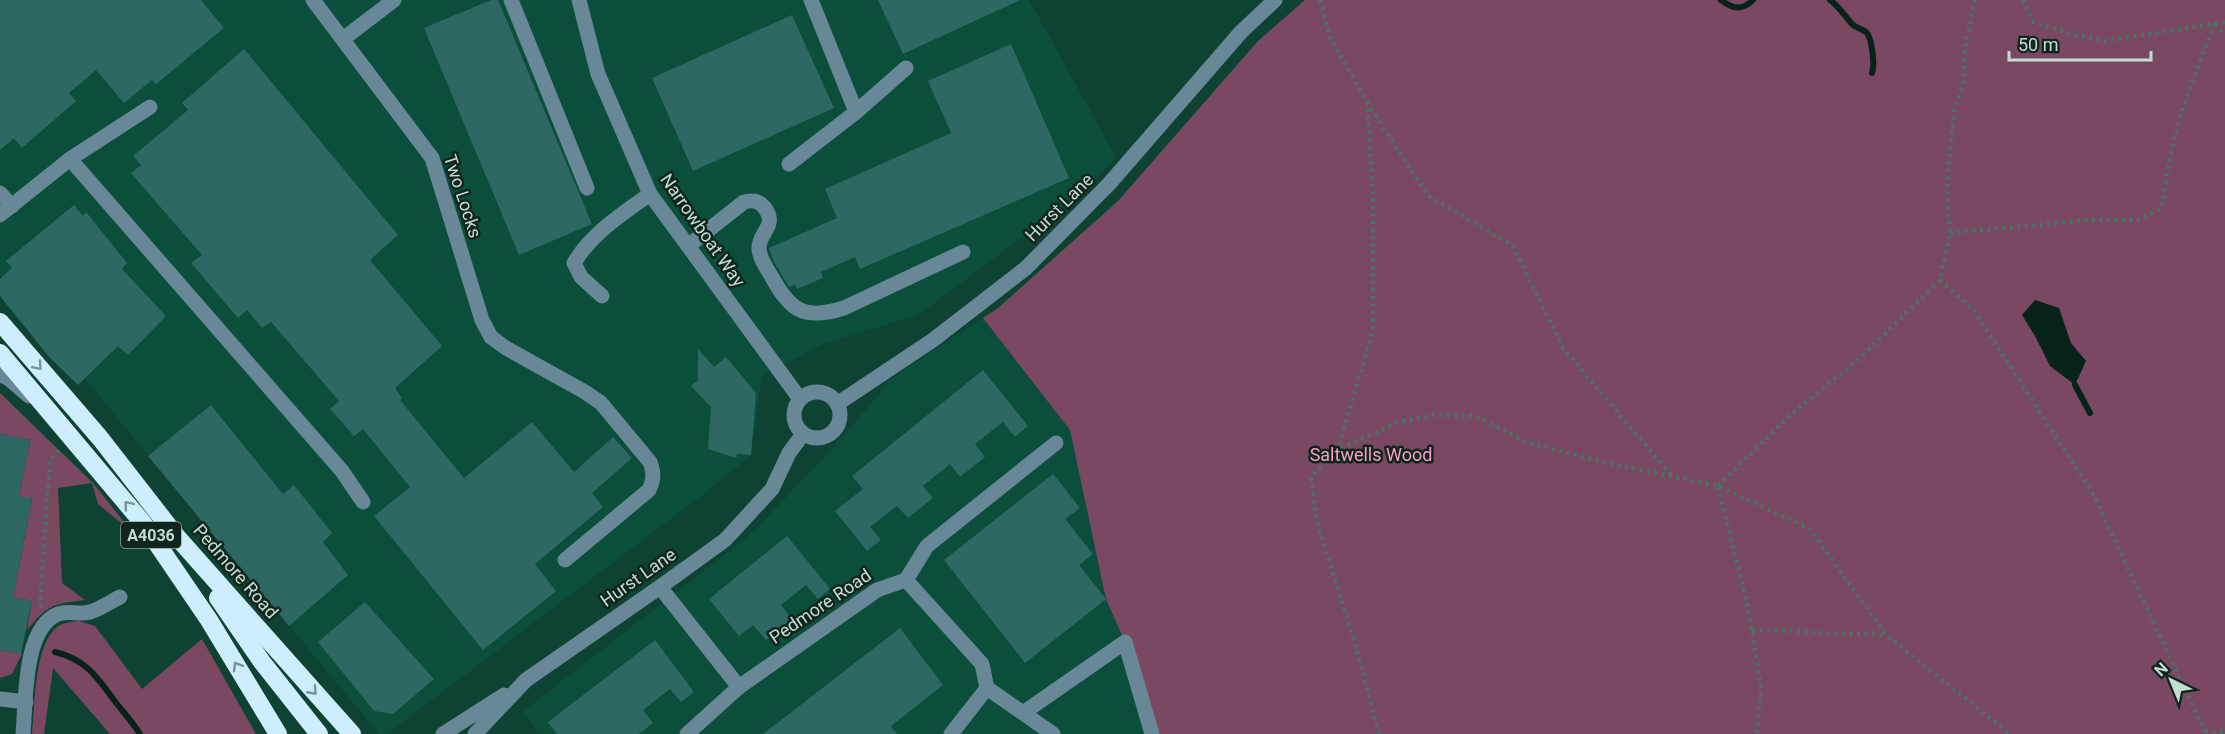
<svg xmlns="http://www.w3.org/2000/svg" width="2225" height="734" viewBox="0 0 2225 734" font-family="Roboto,sans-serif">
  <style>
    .built { fill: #0a4e3b }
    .green { fill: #7b4862 }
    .water { fill: #062219 }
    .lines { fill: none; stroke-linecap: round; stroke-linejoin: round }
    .stream { stroke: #062219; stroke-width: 6 }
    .building { fill: #2e6863 }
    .path { stroke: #477365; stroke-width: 4; stroke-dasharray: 3 4.5; stroke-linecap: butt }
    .minor { stroke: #688897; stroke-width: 15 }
    .highway { stroke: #cfeefd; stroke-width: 18 }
    .oneway { stroke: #799498 }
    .labels { text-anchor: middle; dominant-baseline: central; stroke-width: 5; stroke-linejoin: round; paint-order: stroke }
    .shield { fill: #10251d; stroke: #8ea69c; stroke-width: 1.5 }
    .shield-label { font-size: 16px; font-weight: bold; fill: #c4ddd2 }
    .street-label { font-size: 18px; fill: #c4ddd2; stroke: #10251d }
    .park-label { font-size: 18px; fill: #fb9dcd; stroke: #10251d }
  </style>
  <rect width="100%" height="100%" fill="#0e4333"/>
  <g class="built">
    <path d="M0 0H1029L1116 157 1084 191 918 315 821 345 762 376 751 455 706 492 387 734H379L0 276Z"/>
    <path d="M998 308 1070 430 1167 734H540L522 712 752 533 825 456 876 398 887 381Z"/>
  </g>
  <g class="green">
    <path d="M1305 0H2225V734H1152L1125 642 1106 599 1070 430 983 318 998 308 1118 201 1258 41Z"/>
    <path d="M0 393 93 483 132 532 98 504 92 483 58 488 62 583 85 600C52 604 48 605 27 630L32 601 13 597 32 499 19 496 30 440 0 434Z"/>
    <path d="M79 621 95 626 142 689 202 639 256 734H110L53 668 44 734H32C35 705 34 651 54 630 61 622 70 622 79 621Z"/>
    <path d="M0 650 22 654 12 674 0 678Z"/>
  </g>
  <path class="water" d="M2035 300 2059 308 2071 343 2086 361 2075 385 2050 366 2035 336 2022 315Z"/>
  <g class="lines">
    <g class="stream">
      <path d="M1721 0C1733 9 1742 11 1753 0"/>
      <path d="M1830 0C1840 7 1845 17 1853 25 1857 28 1862 29 1866 32 1872 37 1875 65 1872 73"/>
      <path d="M2075 385 2090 413"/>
      <path d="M55 652C88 660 98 679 117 704 125 714 133 723 140 734"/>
    </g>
  </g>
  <g class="building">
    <path d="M0 0H201L224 28 156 84 152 80 124 103 96 70 69 93 76 101 22 148 14 138 0 150Z"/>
    <path d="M491 0H498L592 224 519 255 424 28Z"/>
    <path d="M878 0H1020L903 54Z"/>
    <path d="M792 15 834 108 693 171 652 78Z"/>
    <path d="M1011 44 1069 178 860 269 855 257 821 272 823 278 797 289 795 284 789 287 773 260 769 248 837 218 825 189 951 133 928 81Z"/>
    <path d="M244 49 398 235 370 260 442 346 395 388 402 398 400 400 464 478 532 422 574 472 613 437 632 458 592 493 603 507 535 564 556 591 483 650 374 516 410 487 363 429 354 436 330 409 339 401 271 322 262 328 247 310 238 318 191 263 202 255 131 173 141 165 133 156 188 110 182 103Z"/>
    <path d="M74 205 82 215 87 213 127 263 122 269 166 316 128 355 118 346 78 385 50 358 0 296V279L12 268 6 261Z"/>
    <path d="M698 349 714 367 726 357 756 393 751 455 737 454 736 458 708 449 711 407 691 386 698 380Z"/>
    <path d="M983 370 1028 426 1015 437 1003 422 975 444 985 457 960 477 950 464 923 486 933 498 908 518 897 506 870 527 881 540 867 551 835 511 863 489 852 476Z"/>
    <path d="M211 405 283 494 294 485 332 533 323 542 348 575 289 626 148 456Z"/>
    <path d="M0 434 30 440 19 496 32 498 13 597 32 601 21 654 0 650Z"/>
    <path d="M1053 474 1080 508 1065 519 1093 554 1079 565 1106 599 1025 663 944 560Z"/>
    <path d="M787 536 830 589 818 599 806 585 781 605 792 619 766 640 753 625 739 636 709 599Z"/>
    <path d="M365 602 434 679 393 714 374 711 318 642Z"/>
    <path d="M900 628 943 685 891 726 897 734H763Z"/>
    <path d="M655 640 694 692 681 702 670 689 643 710 653 723 639 734H557L548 722Z"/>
  </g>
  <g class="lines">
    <g class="path">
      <path d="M1320 0 1330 38 1367 102 1373 196V330L1338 449"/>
      <path d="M2023 0 2033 22 2075 35 2104 41 2225 22"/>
      <path d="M2215 25 2225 35"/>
      <path d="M1367 102 1427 195 1513 246 1563 348 1671 475"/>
      <path d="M1950 233 2092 220H2138L2162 208C2169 142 2189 85 2215 24"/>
      <path d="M1940 280 1975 312 2093 494 2206 734"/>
      <path d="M1718 486 1789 416 1857 361 1940 280 1950 233 1947 187 1954 110 1964 82 1965 48 1975 0"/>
      <path d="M1718 487 1745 595 1752 630 1761 689 1757 734"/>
      <path d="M41 607 40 603 50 460 60 449"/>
      <path d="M1752 630 1886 635"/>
      <path d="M2205 731 2225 732"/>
      <path d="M1379 734 1355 644 1316 519 1311 477 1338 450 1399 422 1435 415 1475 416 1527 442 1594 460 1718 486 1810 529 1886 635 2010 734"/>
    </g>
    <g class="minor">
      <path d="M313 0 432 158 482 320 491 337 506 348 585 392 601 403 650 462C654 473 654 479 649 490L565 560"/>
      <path d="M511 0 587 188"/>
      <path d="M579 0 598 74 650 194 800 399"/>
      <path d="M811 0 856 112"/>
      <path d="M343 39 394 0"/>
      <path d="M70 159 342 471 363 502"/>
      <path d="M789 164 856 112 906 68"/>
      <path d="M0 193 12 206"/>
      <path d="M0 215 70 159 150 107"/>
      <path d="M688 246 744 202C752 200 758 200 764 207 779 226 758 232 759 249 760 260 768 270 773 279 791 312 806 320 844 308L963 252"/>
      <path d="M602 296 581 277 574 263C591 234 623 213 650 194"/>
      <path d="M0 375 8 378 29 396"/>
      <circle cx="817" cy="415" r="23"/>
      <path d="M837 404 933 340 1026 268 1109 184 1241 32 1275 0"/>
      <path d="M906 580 982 664 987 688 951 734"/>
      <path d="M660 587 739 687 687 734"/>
      <path d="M739 687 877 590 906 580 927 546 1056 443"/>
      <path d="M987 688 1053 734"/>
      <path d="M0 699 26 702"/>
      <path d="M1023 713 1125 642 1152 734"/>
      <path d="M23 734C26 701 23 628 58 614 68 610 80 615 90 612 100 609 110 602 120 597"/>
      <path d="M443 734 504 695"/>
      <path d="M475 734 526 680 660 587 725 540 772 489 789 453 803 434"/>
    </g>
    <g class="highway">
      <path d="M0 322 100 438 177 537 352 734"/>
      <path d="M0 353 143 523 209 620 278 734"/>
      <path d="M218 598 262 662 319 734"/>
    </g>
  </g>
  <defs><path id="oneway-chevron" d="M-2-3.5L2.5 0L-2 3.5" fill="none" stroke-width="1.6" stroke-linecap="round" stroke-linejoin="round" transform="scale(1.5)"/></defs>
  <g class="oneway">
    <use href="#oneway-chevron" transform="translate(38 366) rotate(49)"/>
    <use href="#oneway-chevron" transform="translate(128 505) rotate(-130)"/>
    <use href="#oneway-chevron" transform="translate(237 666) rotate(-121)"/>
    <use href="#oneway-chevron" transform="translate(313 691) rotate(48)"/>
  </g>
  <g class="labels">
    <rect class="shield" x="121" y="522" width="60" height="26" rx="4.5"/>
    <g class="shield-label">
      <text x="151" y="535">A4036</text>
    </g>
    <g class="street-label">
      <text transform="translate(463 196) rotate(72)">Two Locks</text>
      <text transform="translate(1059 207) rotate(-45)">Hurst Lane</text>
      <text transform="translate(703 230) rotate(55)">Narrowboat Way</text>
      <text transform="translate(236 571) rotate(49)">Pedmore Road</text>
      <text transform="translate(638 577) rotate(-35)">Hurst Lane</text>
      <text transform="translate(820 606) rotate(-34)">Pedmore Road</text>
    </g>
    <g class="park-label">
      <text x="1371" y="454">Saltwells Wood</text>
    </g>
  </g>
  <g transform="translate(2171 680) rotate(317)" stroke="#10251d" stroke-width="4.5" paint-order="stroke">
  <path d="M0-4.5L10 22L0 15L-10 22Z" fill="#c4ddd2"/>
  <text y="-9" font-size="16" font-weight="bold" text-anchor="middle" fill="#c4ddd2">N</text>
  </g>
  <path d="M2009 51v9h142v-9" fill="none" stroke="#c4ddd2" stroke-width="3"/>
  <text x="2018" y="51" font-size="18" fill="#c4ddd2" stroke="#10251d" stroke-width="4.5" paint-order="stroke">50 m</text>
</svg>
